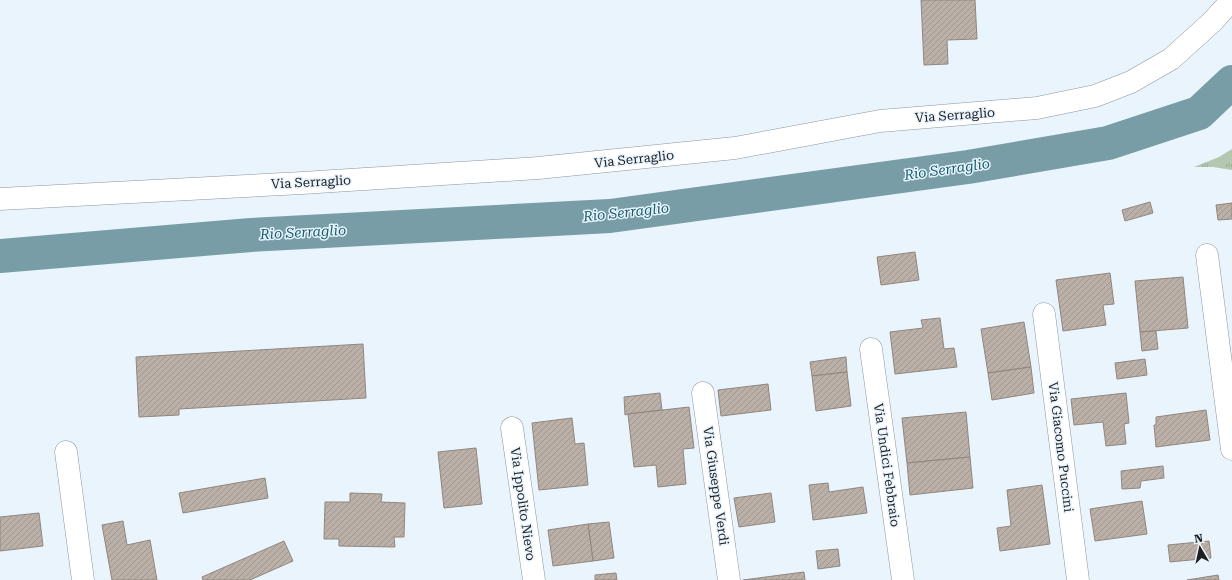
<svg xmlns="http://www.w3.org/2000/svg" width="1232" height="580" viewBox="0 0 1232 580" font-family="'Roboto Serif',serif">
  <style>
    .grass { fill: url(#grass-tufts) }
    .lines { fill: none; stroke-linecap: round; stroke-linejoin: round }
    .canal { stroke: #799da6; stroke-width: 34 }
    .building { fill: url(#building-hatch); stroke: #90867f }
    .street-casing { stroke: #8c969d; stroke-width: 23 }
    .street { stroke: #fff; stroke-width: 22 }
    .labels { text-anchor: middle; dominant-baseline: central; stroke-width: 3; stroke-linejoin: round; paint-order: stroke }
    .street-label { font-size: 13px; fill: #1c1f22; stroke: #e9f4fc }
    .water-label { font-size: 14px; font-style: italic; fill: #145d6c; stroke: #e9f4fc }
  </style>
  <defs>
    <pattern id="grass-tufts" width="24" height="20" patternUnits="userSpaceOnUse"><rect width="24" height="20" fill="#b5c6b1"/><path d="M3 7l-1-3M5 7V3M7 7l1-3M15 17l-1-3M17 17v-4M19 17l1-3" fill="none" stroke="#9baa98"/></pattern>
    <pattern id="building-hatch" width="6" height="6" patternUnits="userSpaceOnUse"><rect width="6" height="6" fill="#bab0a8"/><path d="M-1 1l2-2M0 6l6-6M5 7l2-2" fill="none" stroke="#9f9790"/></pattern>
  </defs>
  <rect width="100%" height="100%" fill="#e9f4fc"/>
  <path class="grass" d="M1232 149V170L1213 167H1194L1219 157Z"/>
  <g class="lines">
    <path class="canal" d="M0 256 251 235 610 216 968 167 1108 143 1199 113 1232 82"/>
  </g>
  <g class="building">
    <path d="M921 0H975L977 39 947 40 948 64 924 65Z"/>
    <path d="M1150 202 1153 213 1125 221 1122 210Z"/>
    <path d="M1232 203V219L1218 220 1216 205Z"/>
    <path d="M915 252 919 280 881 285 877 257Z"/>
    <path d="M1110 273 1114 304 1103 305 1106 325 1063 331 1056 280Z"/>
    <path d="M1183 277 1188 328 1140 332 1135 281Z"/>
    <path d="M940 318 944 349 954 348 957 367 895 374 890 332 923 328 921 320Z"/>
    <path d="M1024 322 1031 367 988 373 981 329Z"/>
    <path d="M1156 331 1158 349 1142 351 1140 332Z"/>
    <path d="M363 344 366 398 179 409V415L139 417 136 357Z"/>
    <path d="M846 357 847 372 812 376 810 362Z"/>
    <path d="M1145 359 1147 375 1117 379 1115 363Z"/>
    <path d="M1031 367 1034 393 992 400 988 373Z"/>
    <path d="M847 372 851 406 816 411 812 376Z"/>
    <path d="M768 384 771 410 721 416 718 390Z"/>
    <path d="M660 393 662 410 628 414 625 415 624 397Z"/>
    <path d="M1126 393 1129 423 1124 424 1126 444 1106 446 1103 422 1074 425 1071 399Z"/>
    <path d="M689 407 694 448 683 449 686 484 658 487 656 465 634 467 628 414Z"/>
    <path d="M1206 410 1210 440 1156 447 1154 425H1156V417Z"/>
    <path d="M966 412 970 457 907 463 902 418Z"/>
    <path d="M572 418 575 444 584 443 588 485 539 490 532 423Z"/>
    <path d="M476 448 482 504 444 508 438 452Z"/>
    <path d="M970 457 973 488 910 495 907 463Z"/>
    <path d="M1163 466 1164 478 1141 481 1140 488 1122 489 1121 471Z"/>
    <path d="M265 478 268 498 183 513 179 493Z"/>
    <path d="M828 483 829 492 863 487 867 513 813 520 809 485Z"/>
    <path d="M1042 485 1050 544 1000 551 997 528 1011 526 1007 490Z"/>
    <path d="M350 493 382 494 381 502 405 503 404 537H394L395 547 339 546V539H324L325 502H350Z"/>
    <path d="M771 493 775 522 739 527 734 498Z"/>
    <path d="M1142 501 1147 534 1095 541 1090 509Z"/>
    <path d="M39 513 43 546 0 551V517Z"/>
    <path d="M123 521 127 545 150 540 157 580H112L102 525Z"/>
    <path d="M609 522 614 558 593 561 588 524Z"/>
    <path d="M588 524 593 561 553 566 548 530Z"/>
    <path d="M284 541 293 561 250 580H203L202 577Z"/>
    <path d="M1209 541 1211 558 1170 562 1168 545Z"/>
    <path d="M838 549 840 566 818 569 816 551Z"/>
    <path d="M804 572 805 580H743Z"/>
    <path d="M616 573 617 580H595V575Z"/>
    <path d="M1218 575 1219 580H1187Z"/>
  </g>
  <g class="lines">
    <g class="street-casing">
      <g id="street">
        <path d="M0 199 302 183 538 168 735 148 880 121 1037 108 1095 96 1131 82 1171 59 1212 22 1232 0"/>
        <path d="M1207 255 1232 449"/>
        <path d="M1044 314 1078 580"/>
        <path d="M871 349 903 580"/>
        <path d="M703 393 729 580"/>
        <path d="M512 428 534 580"/>
        <path d="M66 452 83 580"/>
      </g>
    </g>
    <use href="#street" class="street"/>
  </g>
  <g class="labels">
    <g class="street-label">
      <text transform="translate(955 115) rotate(-4)">Via Serraglio</text>
      <text transform="translate(634 159) rotate(-6)">Via Serraglio</text>
      <text transform="translate(311 182) rotate(-3)">Via Serraglio</text>
      <text transform="translate(1061 447) rotate(83)">Via Giacomo Puccini</text>
      <text transform="translate(887 465) rotate(82)">Via Undici Febbraio</text>
      <text transform="translate(716 486) rotate(82)">Via Giuseppe Verdi</text>
      <text transform="translate(523 504) rotate(82)">Via Ippolito Nievo</text>
    </g>
    <g class="water-label">
      <text transform="translate(947 169) rotate(-8)">Rio Serraglio</text>
      <text transform="translate(626 212) rotate(-6)">Rio Serraglio</text>
      <text transform="translate(303 232) rotate(-3)">Rio Serraglio</text>
    </g>
  </g>
  <g transform="translate(1200 548) rotate(351)" stroke="#e9f4fc" stroke-width="3" paint-order="stroke">
  <path d="M0-3L7 15L0 10L-7 15Z" fill="#1c1f22"/>
  <text y="-6" font-size="11" font-weight="bold" text-anchor="middle" fill="#1c1f22">N</text>
  </g>
</svg>
